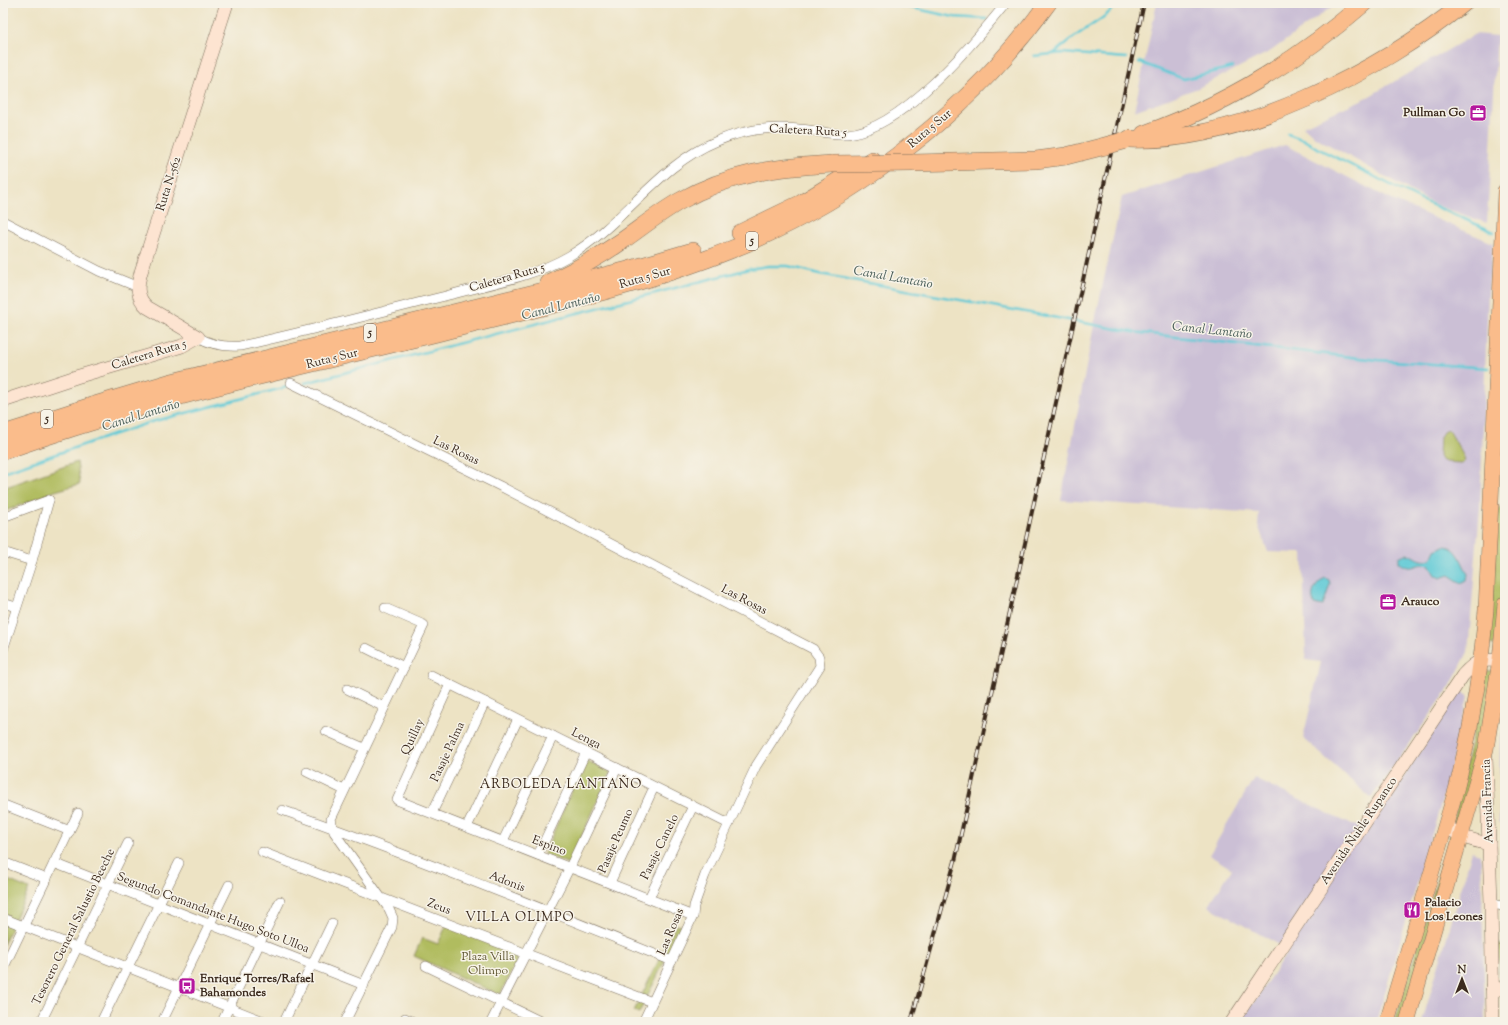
<svg xmlns="http://www.w3.org/2000/svg" width="1508" height="1025" viewBox="0 0 1508 1025" font-family="'Sorts Mill Goudy',serif">
  <style>
    .industrial { fill: #cbbfd5 }
    .green { fill: #b0bc5e; stroke: #76733e }
    .water { fill: #5dc9d6; stroke: #4c7a7a }
    .lines { fill: none; stroke-linecap: round; stroke-linejoin: round }
    .stream { stroke: #5dc9d6; stroke-width: 2.5 }
    .street-casing { stroke: #796b58; stroke-width: 10 }
    .secondary-casing { stroke: #796b58; stroke-width: 14 }
    .primary-casing { stroke: #796b58; stroke-width: 16 }
    .highway-casing { stroke: #796b58; stroke-width: 18 }
    .street { stroke: #fff; stroke-width: 9 }
    .secondary { stroke: #fde4d1; stroke-width: 13 }
    .primary { stroke: #fabc8b; stroke-width: 15 }
    .highway { stroke: #fabc8b; stroke-width: 17 }
    .rail-casing { stroke: #3b2a1e; stroke-width: 4 }
    .rail { stroke: #f7f3e8; stroke-width: 2.5; stroke-dasharray: 8; stroke-linecap: butt }
    .highway-bridge-casing { stroke: #796b58; stroke-width: 18; stroke-linecap: butt }
    .highway-bridge { stroke: #fabc8b; stroke-width: 17 }
    .labels { text-anchor: middle; dominant-baseline: central; stroke-width: 3; stroke-linejoin: round; paint-order: stroke }
    .shield { fill: #f7f3e8; stroke: #73665b; stroke-width: 1 }
    .shield-label { font-size: 11px; font-weight: bold; fill: #3b2a1e }
    .poi-label { font-size: 12px; font-weight: bold; fill: #3b2a1e; stroke: #f7f3e8; text-anchor: start }
    .street-label { font-size: 12px; fill: #3b2a1e; stroke: #f7f3e8 }
    .park-label { font-size: 12px; fill: #5e5631; stroke: #f7f3e8 }
    .water-label { font-size: 13px; font-style: italic; fill: #455a55; stroke: #f7f3e8 }
    .neighbourhood-label { font-size: 13px; letter-spacing: 1px; fill: #3b2a1e; stroke: #f7f3e8 }
  </style>
  <rect width="100%" height="100%" fill="#f7f3e8"/>
  <filter id="ink" filterUnits="userSpaceOnUse"><feTurbulence type="fractalNoise" baseFrequency=".025" numOctaves="2"/><feDisplacementMap in="SourceGraphic" scale="8" xChannelSelector="R" yChannelSelector="G"/><feConvolveMatrix kernelMatrix="1 2 1 2 8 2 1 2 1" color-interpolation-filters="sRGB"/></filter>
  <filter id="wash" filterUnits="userSpaceOnUse"><feTurbulence type="fractalNoise" baseFrequency=".012" numOctaves="4" result="noise"/><feDisplacementMap in="SourceGraphic" scale="16" xChannelSelector="R" yChannelSelector="G"/><feGaussianBlur stdDeviation="0.9" result="paint"/><feColorMatrix in="noise" values="0 0 0 0 0 0 0 0 0 0 0 0 0 0 0 0 0 1.4 0 .05"/><feComposite in="paint" operator="in"/></filter>
  <g filter="url(#wash)">
    <rect width="100%" height="100%" fill="#ede3c4"/>
    <g class="industrial">
      <path d="M1157 3H1337L1271 51 1198 88 1134 111Z"/>
      <path d="M1475 34 1497 36 1487 223 1436 205 1315 137 1303 126 1368 97Z"/>
      <path d="M1285 145 1392 200 1493 243 1488 292 1480 508 1468 652 1450 687 1371 798 1303 738 1321 662 1306 660 1303 553 1268 552 1258 525 1259 513 1061 500 1094 325 1122 197Z"/>
      <path d="M1460 690 1468 696 1451 770 1376 1022H1240L1289 950 1208 906 1232 869 1209 855 1254 778 1346 822 1369 830Z"/>
      <path d="M1505 720V824L1499 822 1500 743Z"/>
      <path d="M1472 851 1481 854 1485 1022H1422Z"/>
    </g>
    <g class="green">
      <path d="M1505 351V474H1501L1499 469Z"/>
      <path d="M1449 430 1464 457 1465 461 1461 463 1446 462 1441 460 1439 456 1440 437 1443 432Z"/>
      <path d="M77 462 80 484 55 491 3 512V488Z"/>
      <path d="M1501 506 1505 507 1503 573 1497 637 1494 645 1489 644 1498 510Z"/>
      <path d="M1486 671H1495L1481 748 1403 1022H1395L1452 830Z"/>
      <path d="M585 760 611 772 569 864 544 854Z"/>
      <path d="M3 878 29 889 3 945Z"/>
      <path d="M447 924 522 952 500 995 414 956 422 938 438 944Z"/>
      <path d="M676 925 682 926 639 1013 634 1011Z"/>
      <path d="M1498 944 1505 946V982L1500 981Z"/>
    </g>
    <g class="water">
      <path d="M1444 546C1459 547 1461 562 1468 574L1467 580 1461 583 1449 575 1440 578 1435 575 1429 565C1415 561 1413 574 1399 562V557L1405 554C1417 554 1418 564 1431 559L1435 550Z"/>
      <path d="M1325 578 1329 580 1330 584 1323 606 1314 604C1310 593 1315 585 1325 578Z"/>
    </g>
    <g class="lines">
      <g class="stream">
        <path d="M889 3 954 17 987 19"/>
        <path d="M1053 54C1062 47 1071 39 1080 33 1092 24 1109 17 1116 3"/>
        <path d="M1034 56 1062 53 1126 58"/>
        <path d="M1139 62 1184 79 1233 67"/>
        <path d="M1288 134 1304 140 1317 148 1421 200 1494 232"/>
        <path d="M305 383 749 269 768 266H788L820 274 1133 332 1378 360 1488 368"/>
        <path d="M3 472 151 422 287 387"/>
      </g>
    </g>
  </g>
  <g filter="url(#ink)">
    <g class="lines">
      <g class="street-casing">
        <g id="street">
          <path d="M3 221 99 271 138 287"/>
          <path d="M198 337C211 345 225 347 240 346 310 331 380 312 449 295 489 284 533 277 569 256 624 224 658 165 717 141 743 130 772 126 799 129 815 130 831 135 847 134 900 131 974 43 1006 3"/>
          <path d="M291 383 500 486 813 649 819 657 820 666 756 766 705 875 694 906 693 916 643 1022"/>
          <path d="M3 517 49 500"/>
          <path d="M3 552 32 561"/>
          <path d="M3 603 16 607"/>
          <path d="M366 648 404 667"/>
          <path d="M3 650 32 561 49 500"/>
          <path d="M431 675 729 824"/>
          <path d="M450 684 397 800 693 916"/>
          <path d="M347 689 384 707"/>
          <path d="M326 731 364 748"/>
          <path d="M307 772 344 790"/>
          <path d="M4 805 70 831"/>
          <path d="M282 810C413 856 543 909 672 961"/>
          <path d="M432 813 485 702"/>
          <path d="M467 827 518 719"/>
          <path d="M503 841 553 736"/>
          <path d="M262 852 652 1002"/>
          <path d="M538 855 586 752"/>
          <path d="M3 862 47 879"/>
          <path d="M54 863 364 985"/>
          <path d="M610 883 654 787"/>
          <path d="M649 898 693 806"/>
          <path d="M1491 903 1505 907"/>
          <path d="M3 918 266 1022"/>
          <path d="M426 966 542 1022"/>
          <path d="M3 969 78 813"/>
          <path d="M405 1018 414 1022"/>
          <path d="M41 1022 128 843"/>
          <path d="M101 1022 179 863"/>
          <path d="M162 1022 229 885"/>
          <path d="M222 1022 280 901"/>
          <path d="M284 1022 332 923"/>
          <path d="M345 1022 392 927 393 918 389 909 334 832 331 819 424 625 385 608"/>
          <path d="M491 1022 570 867 617 768"/>
        </g>
      </g>
      <g class="secondary-casing">
        <g id="secondary">
          <path d="M3 401 76 377 182 346 198 337 147 307C136 297 137 286 141 272L227 3"/>
          <path d="M1486 758 1491 903 1493 1022"/>
          <path d="M1446 824C1457 838 1473 840 1489 844"/>
          <path d="M1492 987 1505 990"/>
          <path d="M1232 1022 1463 675C1477 660 1479 660 1500 660"/>
        </g>
      </g>
      <g class="primary-casing">
        <g id="primary">
          <path d="M1387 1022 1456 790C1471 731 1481 671 1486 610L1505 191"/>
          <path d="M1407 1022 1486 749 1500 660 1505 604"/>
        </g>
      </g>
      <g class="highway-casing">
        <g id="highway">
          <path d="M1144 134C1225 105 1300 59 1364 3"/>
          <path d="M1129 139C1239 144 1381 71 1464 3"/>
          <path d="M913 163 1036 160 1066 156 1105 146"/>
          <path d="M740 233 802 203 872 160"/>
          <path d="M548 283C574 271 599 257 622 241 642 227 659 213 680 201 730 173 776 167 832 164"/>
          <path d="M3 434 91 406 172 382 628 270 693 251"/>
          <path d="M3 451C51 434 99 419 148 405 243 378 341 357 437 333 527 310 620 291 707 259 843 209 963 120 1048 3"/>
        </g>
      </g>
      <use href="#street" class="street"/>
      <use href="#secondary" class="secondary"/>
      <use href="#primary" class="primary"/>
      <use href="#highway" class="highway"/>
      <g class="rail-casing">
        <path id="rail" d="M911 1022 955 861 1144 3"/>
      </g>
      <use href="#rail" class="rail"/>
      <g class="highway-bridge-casing">
        <g id="highway-bridge">
          <path d="M1105 146 1123 141"/>
          <path d="M832 164 913 163"/>
        </g>
      </g>
      <use href="#highway-bridge" class="highway-bridge"/>
    </g>
  </g>
  <defs>
    <g id="office-square" transform="scale(0.9)"><rect x="-9" y="-9" width="18" height="18" rx="4" fill="#b5179e" stroke="#f7f3e8"/><path d="M-6-3h4V-5.5h4V-3h4V5H-6ZM-1-4.5V-3h2v-1.5ZM-6 0V1H6V0Z" fill="#fff"/></g>
    <g id="restaurant-square" transform="scale(0.9)"><rect x="-9" y="-9" width="18" height="18" rx="4" fill="#b5179e" stroke="#f7f3e8"/><path d="M-5-6h1v4h1v-4h1v4h1v-4h1v5L-1.5 .5V6h-2V.5L-5-1ZM5-6V6H3V1.5H1.5Q1.5-4 5-6Z" fill="#fff"/></g>
    <g id="bus-square" transform="scale(0.9)"><rect x="-9" y="-9" width="18" height="18" rx="4" fill="#b5179e" stroke="#f7f3e8"/><path d="M-5-6H5V4H4V6H2V4H-2V6H-4V4H-5ZM-3.5-4V0h7V-4ZM-3.5 1.2v1.5H-2V1.2ZM2 1.2v1.5H3.5V1.2Z" fill="#fff"/></g>
  </defs>
  <g fill-rule="evenodd">
    <use href="#office-square" x="1478" y="113"/>
    <use href="#office-square" x="1388" y="602"/>
    <use href="#restaurant-square" x="1412" y="910"/>
    <use href="#bus-square" x="187" y="986"/>
  </g>
  <g class="labels">
    <g class="shield">
      <rect x="746" y="232" width="12" height="18" rx="3"/>
      <rect x="364" y="324" width="12" height="18" rx="3"/>
      <rect x="41" y="410" width="12" height="18" rx="3"/>
    </g>
    <g class="shield-label">
      <text x="752" y="241">5</text>
      <text x="370" y="333">5</text>
      <text x="47" y="419">5</text>
    </g>
    <g class="poi-label">
      <text x="1465" y="113" text-anchor="end">Pullman Go</text>
      <text x="1401" y="602">Arauco</text>
      <text x="1425" y="903">Palacio<tspan x="1425" dy="14">Los Leones</tspan></text>
      <text x="200" y="979">Enrique Torres/Rafael<tspan x="200" dy="14">Bahamondes</tspan></text>
    </g>
    <g class="street-label">
      <text transform="translate(930 129) rotate(-40)">Ruta 5 Sur</text>
      <text transform="translate(808 131) rotate(3)">Caletera Ruta 5</text>
      <text transform="translate(169 184) rotate(-72)">Ruta N-562</text>
      <text transform="translate(507 278) rotate(-16)">Caletera Ruta 5</text>
      <text transform="translate(645 278) rotate(-16)">Ruta 5 Sur</text>
      <text transform="translate(149 355) rotate(-17)">Caletera Ruta 5</text>
      <text transform="translate(332 359) rotate(-14)">Ruta 5 Sur</text>
      <text transform="translate(456 451) rotate(26)">Las Rosas</text>
      <text transform="translate(744 600) rotate(28)">Las Rosas</text>
      <text transform="translate(413 737) rotate(-65)">Quillay</text>
      <text transform="translate(586 739) rotate(27)">Lenga</text>
      <text transform="translate(448 752) rotate(-65)">Pasaje Palma</text>
      <text transform="translate(1488 801) rotate(-92)">Avenida Francia</text>
      <text transform="translate(1359 831) rotate(-56)">Avenida Ñuble Rupanco</text>
      <text transform="translate(616 841) rotate(-66)">Pasaje Peumo</text>
      <text transform="translate(549 846) rotate(21)">Espino</text>
      <text transform="translate(660 847) rotate(-64)">Pasaje Canelo</text>
      <text transform="translate(507 882) rotate(21)">Adonis</text>
      <text transform="translate(439 907) rotate(21)">Zeus</text>
      <text transform="translate(213 913) rotate(21)">Segundo Comandante Hugo Soto Ulloa</text>
      <text transform="translate(74 927) rotate(-64)">Tesorero General Salustio Beeche</text>
      <text transform="translate(671 932) rotate(-67)">Las Rosas</text>
    </g>
    <g class="park-label">
      <text x="488" y="957">Plaza Villa<tspan x="488" dy="14">Olimpo</tspan></text>
    </g>
    <g class="water-label">
      <text transform="translate(893 278) rotate(10)">Canal Lantaño</text>
      <text transform="translate(561 307) rotate(-14)">Canal Lantaño</text>
      <text transform="translate(1212 331) rotate(6)">Canal Lantaño</text>
      <text transform="translate(141 416) rotate(-17)">Canal Lantaño</text>
    </g>
    <g class="neighbourhood-label">
      <text x="561" y="785">ARBOLEDA LANTAÑO</text>
      <text x="520" y="918">VILLA OLIMPO</text>
    </g>
  </g>
  <rect width="1508" height="1025" fill="none" stroke="#f7f3e8" stroke-width="16"/>
  <g transform="translate(1462 979)" stroke="#f7f3e8" stroke-width="3" paint-order="stroke">
  <path d="M0-3L7 15L0 10L-7 15Z" fill="#3b2a1e"/>
  <text y="-6" font-size="11" font-weight="bold" text-anchor="middle" fill="#3b2a1e">N</text>
  </g>
</svg>
